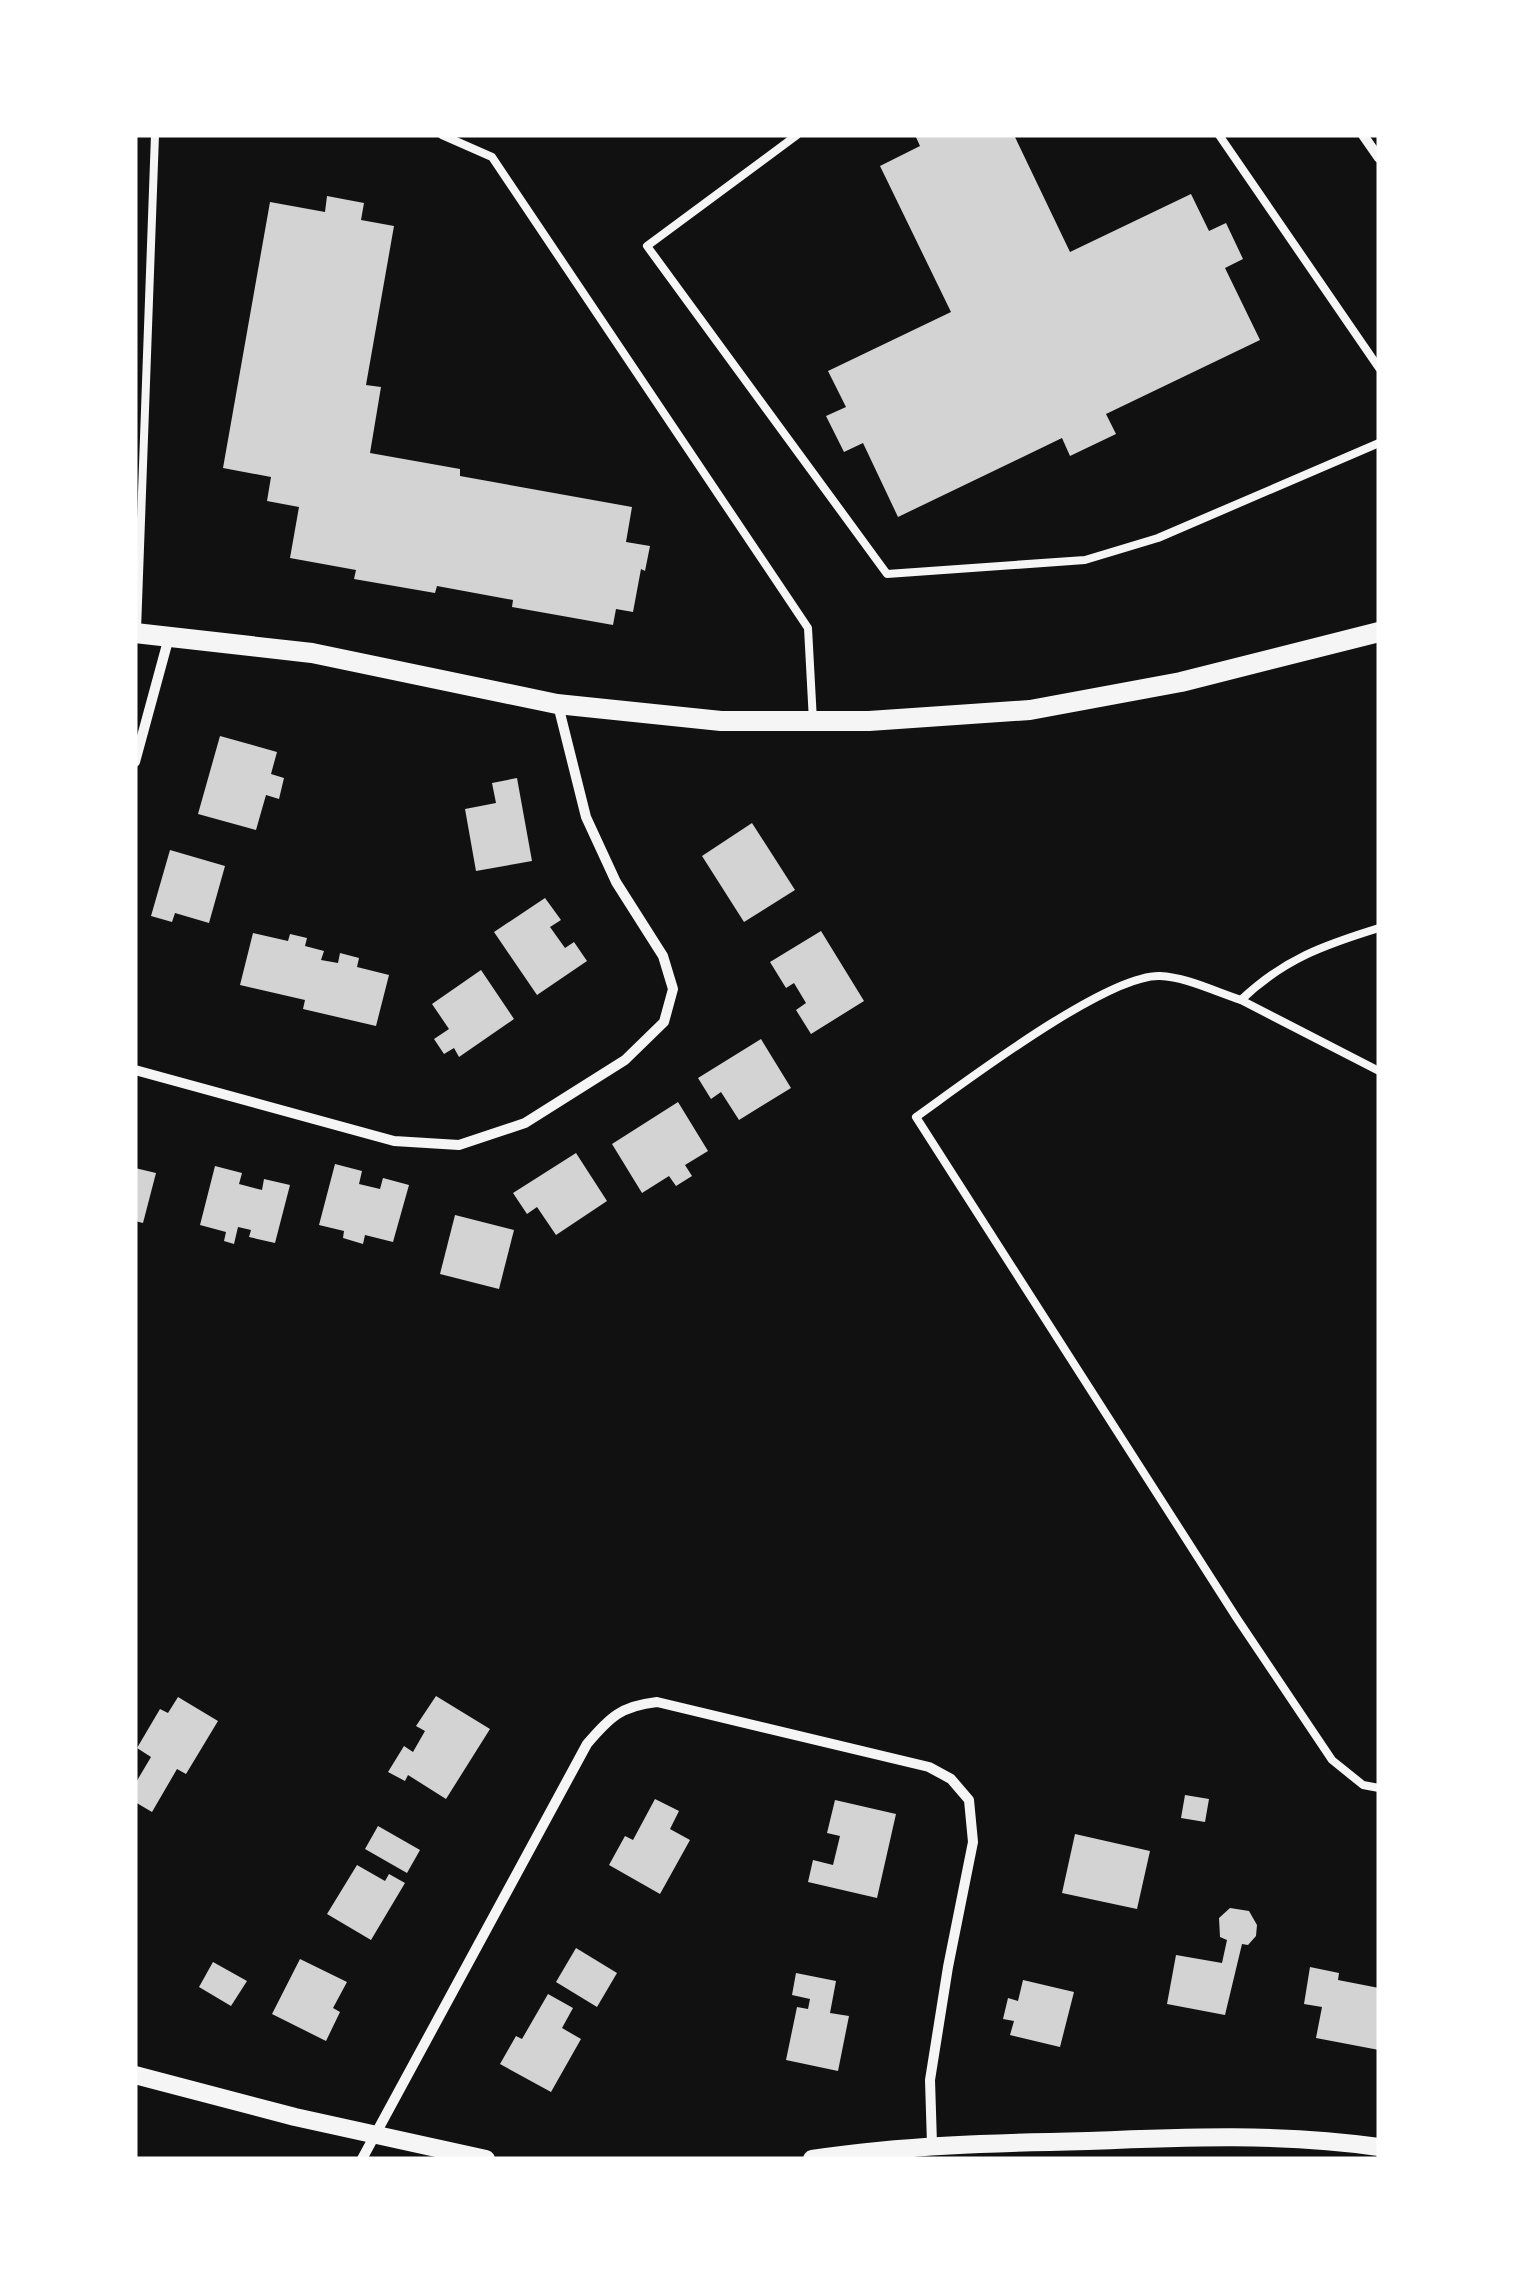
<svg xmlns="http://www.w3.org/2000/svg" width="1514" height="2294" viewBox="0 0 1514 2294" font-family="'Varela Round',sans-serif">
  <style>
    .building { fill: #d3d3d3 }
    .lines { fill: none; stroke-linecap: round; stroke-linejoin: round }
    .service { stroke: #f5f5f5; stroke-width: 8 }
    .minor { stroke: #f5f5f5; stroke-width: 10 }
    .tertiary { stroke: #f5f5f5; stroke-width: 18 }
    .secondary { stroke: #f5f5f5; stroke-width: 20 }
  </style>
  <rect width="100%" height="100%" fill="#111"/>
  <g class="building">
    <path d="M915 135H1014L1070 252 1191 194 1209 231 1226 223 1243 259 1225 268 1260 340 1106 414 1116 434 1070 456 1062 438 898 517 863 443 844 452 826 416 846 407 828 371 951 312 880 166 920 146Z"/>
    <path d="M327 196 364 203 361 220 394 226 366 385 381 387 370 453 460 469V476L632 507 626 542 650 546 645 571 641 569 633 612 616 609 613 625 512 607 513 600 437 586 435 593 354 579 356 570 290 558 299 507 267 501 271 477 223 468 270 202 325 212Z"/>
    <path d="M220 736 277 752 271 774 284 778 279 799 266 795 256 830 198 814Z"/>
    <path d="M517 778 532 861 476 871 465 809 496 803 492 783Z"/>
    <path d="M752 823 795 890 744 922 702 856Z"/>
    <path d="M170 850 225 866 209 923 175 913 172 922 151 916Z"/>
    <path d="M545 898 561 920 550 927 565 948 574 942 587 961 537 995 494 932Z"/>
    <path d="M821 931 864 1001 811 1034 796 1010 806 1003 794 983 786 988 770 962Z"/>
    <path d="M253 933 288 941 290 934 307 938 305 946 324 951 321 960 338 963 340 953 359 958 357 967 389 975 376 1026 303 1009 305 1000 240 985Z"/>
    <path d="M481 970 514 1019 459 1057 454 1048 444 1054 434 1039 449 1029 432 1004Z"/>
    <path d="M761 1039 791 1088 739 1120 721 1092 711 1099 698 1078Z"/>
    <path d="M678 1102 708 1151 685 1165 692 1176 676 1186 669 1176 642 1193 612 1144Z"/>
    <path d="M576 1153 607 1201 556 1235 537 1207 527 1214 513 1193Z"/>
    <path d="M335 1164 362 1171 359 1184 380 1189 383 1178 409 1185 393 1242 365 1235 363 1244 343 1238 344 1231 319 1225Z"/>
    <path d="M215 1166 242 1173 239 1184 262 1190 264 1179 290 1185 275 1243 249 1237 251 1230 238 1227 234 1244 224 1241 226 1232 200 1225Z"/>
    <path d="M135 1168 156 1173 143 1223 135 1221Z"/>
    <path d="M455 1215 514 1230 499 1289 440 1274Z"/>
    <path d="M436 1696 490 1729 446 1799 408 1775 405 1781 388 1772 404 1746 413 1752 425 1731 416 1726Z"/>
    <path d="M178 1697 218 1721 186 1774 177 1769 152 1812 135 1802V1784L151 1757 137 1748 160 1709 168 1713Z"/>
    <path d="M1185 1795 1209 1799 1205 1822 1181 1818Z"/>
    <path d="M655 1799 679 1811 670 1829 690 1840 660 1894 609 1865 625 1836 633 1840Z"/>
    <path d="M835 1800 896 1814 877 1898 808 1882 813 1860 833 1865 840 1836 827 1833Z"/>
    <path d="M378 1826 420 1850 407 1873 365 1849Z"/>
    <path d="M1075 1834 1150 1851 1137 1909 1062 1893Z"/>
    <path d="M357 1865 385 1881 389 1874 405 1883 371 1940 327 1914Z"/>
    <path d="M1230 1908 1249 1911 1257 1925 1256 1936 1248 1945 1242 1944 1225 2015 1167 2004 1176 1955 1222 1963 1227 1940 1220 1937 1219 1918Z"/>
    <path d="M576 1948 617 1973 597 2007 556 1982Z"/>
    <path d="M300 1959 347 1982 333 2008 340 2012 326 2041 272 2014Z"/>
    <path d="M213 1962 247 1981 231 2006 199 1987Z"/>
    <path d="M1310 1967 1339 1973 1338 1980 1379 1988V2050L1316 2038 1322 2007 1304 2004Z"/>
    <path d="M796 1973 836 1981 830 2013 849 2016 838 2071 786 2060 797 2007 808 2009 810 1999 792 1995Z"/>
    <path d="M1023 1980 1074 1992 1060 2047 1010 2035 1014 2021 1003 2019 1008 1998 1018 2001Z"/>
    <path d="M548 1994 573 2008 562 2028 581 2039 551 2092 500 2064 516 2036 522 2039Z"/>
  </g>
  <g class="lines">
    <g class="service">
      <path d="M442 135 492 157 808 628 813 721"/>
      <path d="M797 135 647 246 887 574 1085 560 1158 538 1379 443"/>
      <path d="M1219 135 1379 368"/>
      <path d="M137 630 155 135"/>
      <path d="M1379 928C1324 945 1284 959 1241 1000L1379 1071"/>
      <path d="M1241 1000C1216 992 1186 977 1160 976 1107 974 964 1083 916 1117L1236 1617 1332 1760 1363 1785 1379 1788"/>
    </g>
    <g class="minor">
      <path d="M1363 135 1379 158"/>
      <path d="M135 762 169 637"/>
      <path d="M135 1070 394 1141 459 1145 525 1123 625 1060 664 1022 673 989 663 956 616 882 586 817 558 705"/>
      <path d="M362 2159 587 1744C610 1717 621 1706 657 1702L929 1767 951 1779 969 1800 973 1842 948 1967 930 2080 932 2144"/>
    </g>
    <g class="tertiary">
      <path d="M135 2075 295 2117 486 2159"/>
      <path d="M812 2159C905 2145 994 2143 1088 2141 1185 2137 1282 2133 1379 2147"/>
    </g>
    <path class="secondary" d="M135 633 312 653 557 704 721 721H869L1030 710 1181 682 1379 632"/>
  </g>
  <rect width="1514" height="2294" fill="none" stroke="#ffffff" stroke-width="275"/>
</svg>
